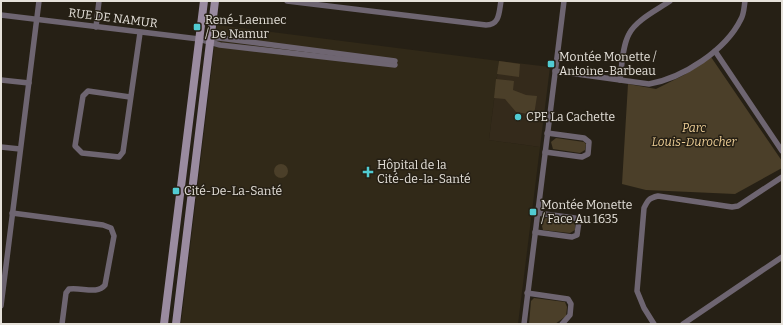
<svg xmlns="http://www.w3.org/2000/svg" width="783" height="325" viewBox="0 0 783 325" font-family="Bitter,serif">
  <style>
    .built { fill: #312918 }
    .education { fill: #342a1b }
    .green { fill: #4b3f29 }
    .lines { fill: none; stroke-linecap: round; stroke-linejoin: round }
    .street { stroke: #6e6571; stroke-width: 5.5 }
    .secondary { stroke: #9a8ba0; stroke-width: 8 }
    .poi-dot { fill: #51ccd3; stroke: #262015; stroke-width: 1.5 }
    .labels { text-anchor: middle; dominant-baseline: central; stroke-width: 3; stroke-linejoin: round; paint-order: stroke }
    .street-label { font-size: 12px; fill: #e5e1da; stroke: #262015 }
    .poi-label { font-size: 12px; fill: #e5e1da; stroke: #262015; text-anchor: start }
    .park-label { font-size: 12px; font-style: italic; fill: #eccd95; stroke: #262015 }
  </style>
  <rect width="100%" height="100%" fill="#262015"/>
  <path class="built" d="M217 25 499 61 489 140 540 147 518 324H181Z"/>
  <path class="education" d="M499 61 550 67 540 147 489 140Z"/>
  <g class="green">
    <path d="M711 57 782 161V168L735 194 646 190 622 184 628 84 656 89 684 75Z"/>
    <path d="M499 61 520 64 519 77 497 74Z"/>
    <path d="M496 79 514 81 513 90 526 95 537 96 534 115 516 112 505 99 494 98Z"/>
    <path d="M556 138 584 142 586 144 585 150 580 153 553 149 551 142Z"/>
    <circle cx="281" cy="171" r="7"/>
    <path d="M546 218 573 222 575 223V230L570 233 543 230 541 222Z"/>
    <path d="M534 298 565 302 567 307 566 316 555 324H529L531 301Z"/>
  </g>
  <g class="lines">
    <g class="street">
      <path d="M287 1 486 25C500 25 499 12 501 1"/>
      <path d="M1 15 199 39 220 45 395 65"/>
      <path d="M96 27 99 1"/>
      <path d="M208 38H219L395 61"/>
      <path d="M715 51 782 151"/>
      <path d="M555 71 649 84C683 78 726 50 741 19 744 14 744 7 745 1"/>
      <path d="M1 80 29 83"/>
      <path d="M620 80C622 66 622 47 629 34 636 20 657 10 670 1"/>
      <path d="M130 97 88 91 83 96 75 146 82 153 119 157 123 152 140 33"/>
      <path d="M1 147 20 149"/>
      <path d="M545 152 582 157 588 154 589 142 584 138 547 133"/>
      <path d="M12 213 103 225 111 228 114 236 105 285C97 295 82 287 69 289L66 293 62 324"/>
      <path d="M535 232 572 237 577 235 579 221 575 218 537 213"/>
      <path d="M527 293 568 299 571 304 570 315 562 324"/>
      <path d="M1 306 39 1"/>
      <path d="M524 324 564 1"/>
      <path d="M654 324 644 308 637 291 644 208C648 200 649 198 658 196L732 207 738 206 782 177"/>
      <path d="M683 324 782 257"/>
    </g>
    <g class="secondary">
      <path d="M164 324 204 1"/>
      <path d="M176 324 215 1"/>
    </g>
  </g>
  <g class="poi-dot">
    <rect x="193" y="23" width="8" height="8" rx="2"/>
    <rect x="547" y="60" width="8" height="8" rx="2"/>
    <circle cx="518" cy="117" r="4"/>
    <path d="M366 166h4v4h4v4h-4v4h-4v-4h-4v-4h4z"/>
    <rect x="172" y="187" width="8" height="8" rx="2"/>
    <rect x="529" y="208" width="8" height="8" rx="2"/>
  </g>
  <g class="labels">
    <g class="street-label">
      <text transform="translate(113 18) rotate(7)">RUE DE NAMUR</text>
    </g>
    <g class="poi-label">
      <text x="205" y="20">René-Laennec<tspan x="205" dy="14">/ De Namur</tspan></text>
      <text x="559" y="57">Montée Monette /<tspan x="559" dy="14">Antoine-Barbeau</tspan></text>
      <text x="526" y="117">CPE La Cachette</text>
      <text x="377" y="165">Hôpital de la<tspan x="377" dy="14">Cité-de-la-Santé</tspan></text>
      <text x="184" y="191">Cité-De-La-Santé</text>
      <text x="541" y="205">Montée Monette<tspan x="541" dy="14">/ Face Au 1635</tspan></text>
    </g>
    <g class="park-label">
      <text x="694" y="128">Parc<tspan x="694" dy="14">Louis-Durocher</tspan></text>
    </g>
  </g>
  <rect width="783" height="325" fill="none" stroke="#e5e1da" stroke-width="4"/>
</svg>
